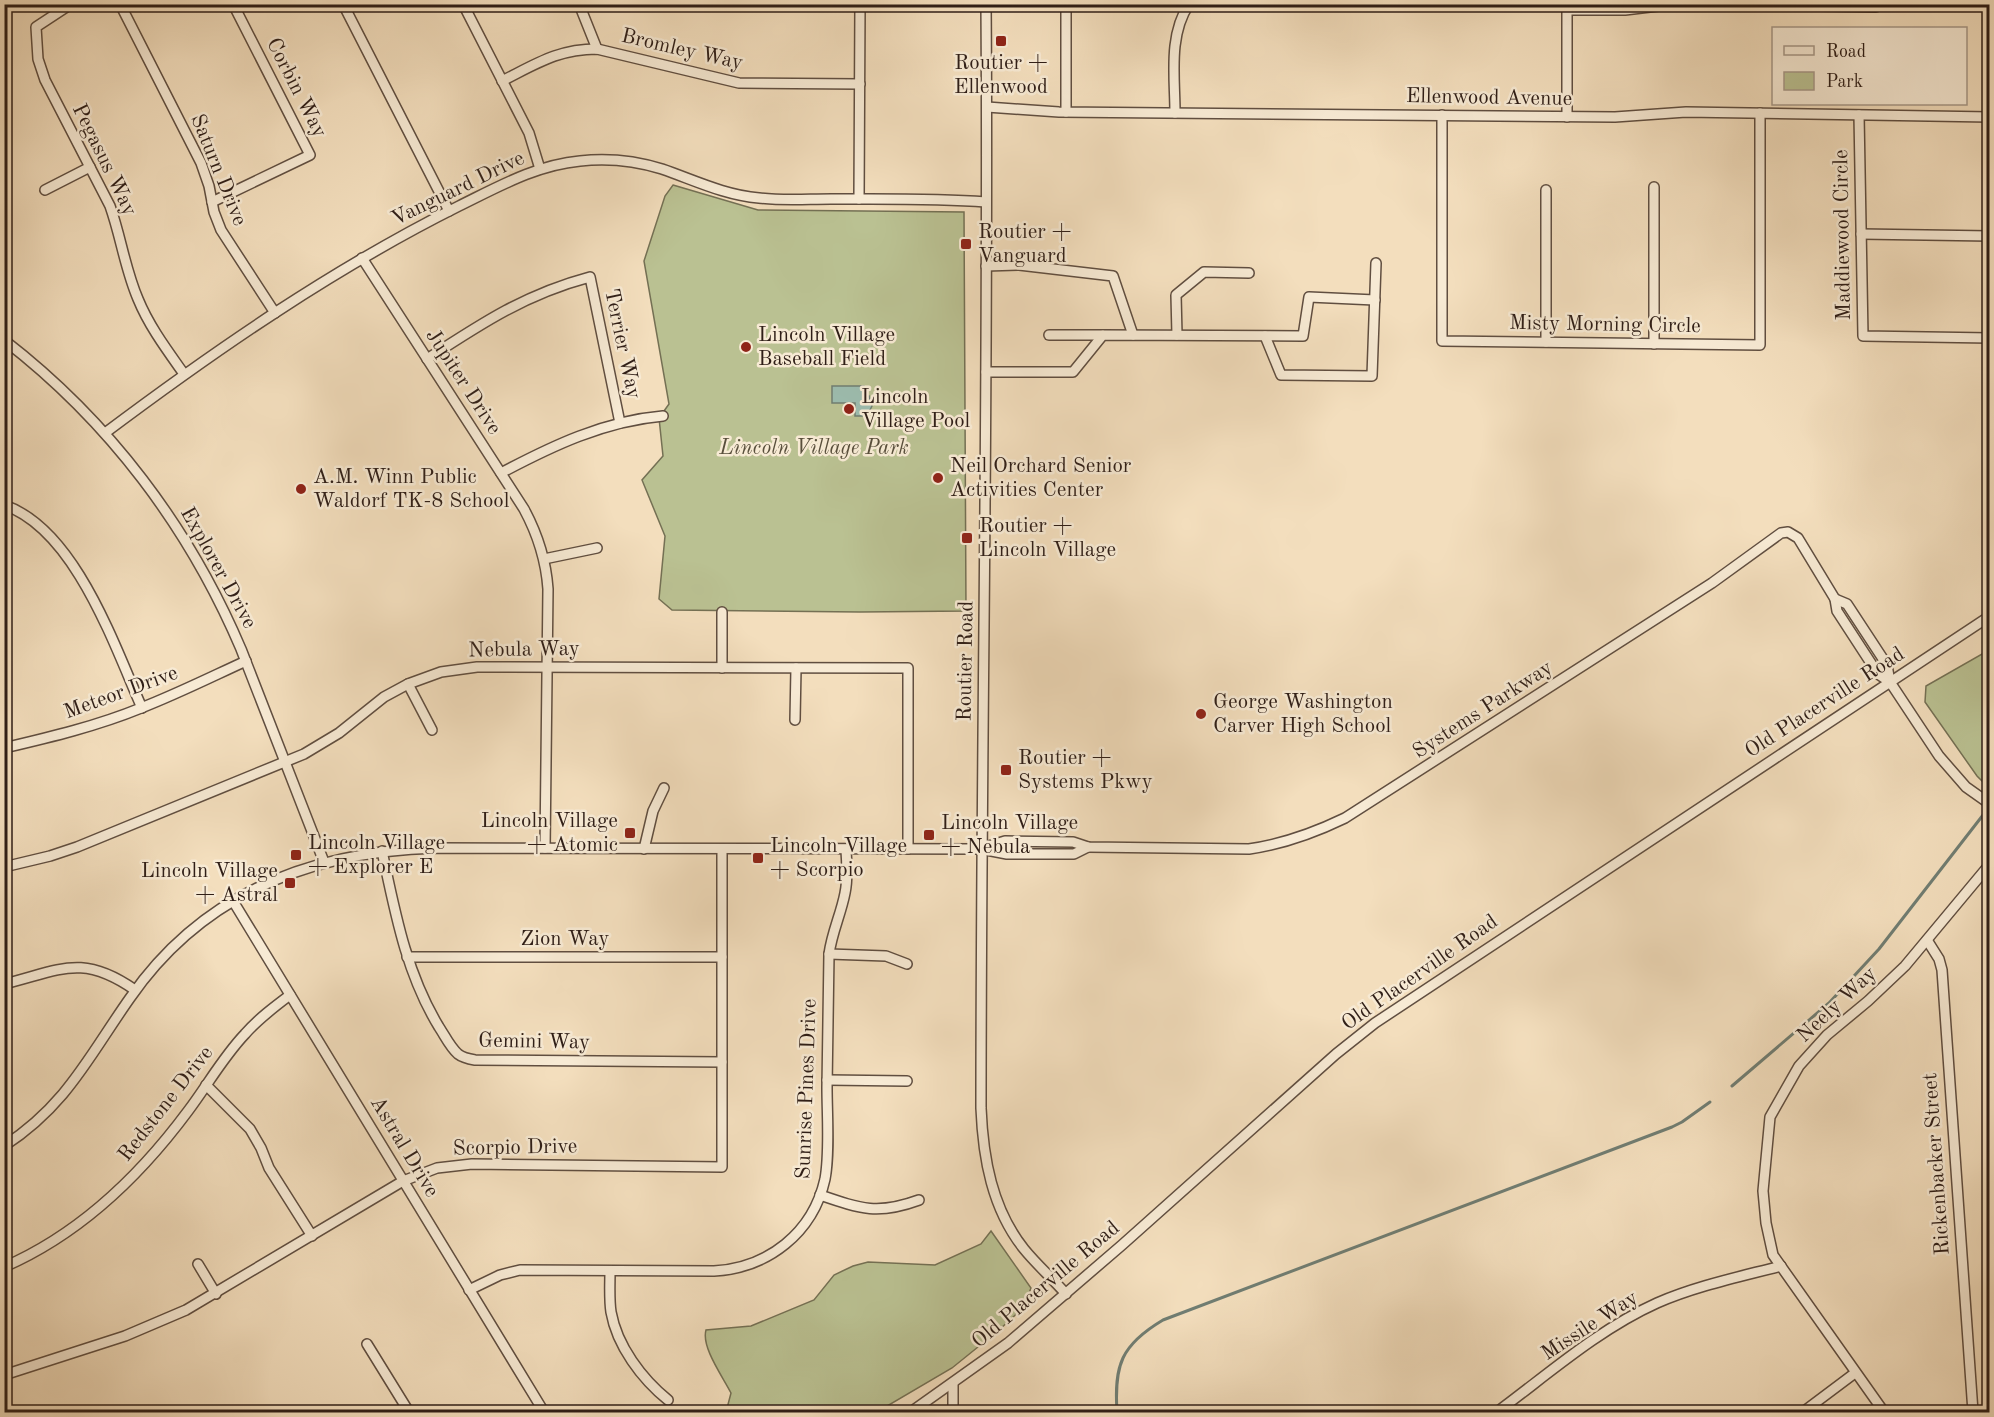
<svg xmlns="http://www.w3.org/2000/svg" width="1994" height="1417" viewBox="0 0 1994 1417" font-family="'Old Standard TT',serif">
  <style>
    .green { fill: #bac192; stroke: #747054; stroke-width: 1.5 }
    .water { fill: #9cbcae; stroke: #707d72; stroke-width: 1.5 }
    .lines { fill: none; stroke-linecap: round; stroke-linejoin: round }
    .stream { stroke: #707d72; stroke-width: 3 }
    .minor-casing { stroke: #604e40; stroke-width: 12 }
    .minor { stroke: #f7ead4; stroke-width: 9 }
    .poi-dot { fill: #8f2418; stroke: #f7ead4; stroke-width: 2 }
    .labels { text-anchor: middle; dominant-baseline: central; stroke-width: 5; stroke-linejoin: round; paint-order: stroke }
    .street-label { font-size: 21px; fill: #2f1e17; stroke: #f7ead4 }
    .poi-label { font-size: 21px; fill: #2f1e17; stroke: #f7ead4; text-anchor: start }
    .park-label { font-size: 21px; font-style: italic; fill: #594f3c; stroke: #f7ead4 }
  </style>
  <rect width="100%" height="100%" fill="#f3debd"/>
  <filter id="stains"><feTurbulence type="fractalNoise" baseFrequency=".00333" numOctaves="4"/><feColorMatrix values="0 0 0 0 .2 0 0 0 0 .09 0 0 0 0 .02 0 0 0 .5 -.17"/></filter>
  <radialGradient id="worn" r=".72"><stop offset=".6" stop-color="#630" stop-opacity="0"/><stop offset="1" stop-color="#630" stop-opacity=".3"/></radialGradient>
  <g class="green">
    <path d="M673 185 758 210 964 212 966 611 860 612 672 610 659 599 665 536 642 480 663 456 659 418 669 404 644 261 665 196Z"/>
    <path d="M1989 650V788L1977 776 1925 702 1926 686Z"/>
    <path d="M991 1231 1031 1288 1023 1308 999 1330 952 1368 877 1412H726L731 1393C723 1377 701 1347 706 1330L751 1326 814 1300 834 1275 853 1266 868 1262 935 1265 981 1244Z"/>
  </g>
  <path class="water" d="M832 386H864V400L869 396 872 406 869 412 863 416H855V403H832Z"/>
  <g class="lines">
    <g class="stream">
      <path d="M1732 1086 1829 1003 1879 949 1990 806"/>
      <path d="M1117 1412C1114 1365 1121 1345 1163 1320L1672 1127 1682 1122 1710 1102"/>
    </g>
    <g class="minor-casing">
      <g id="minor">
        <path d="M71 4 36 27 38 59 45 80 110 206C121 237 125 269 138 299 149 326 167 350 184 374"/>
        <path d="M120 4 201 163 209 186 214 212 221 230 275 313"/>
        <path d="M343 4 449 211"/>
        <path d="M463 4 529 133 540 169"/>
        <path d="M579 4 597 49"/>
        <path d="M986 4C989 372 981 740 981 1108 983 1158 992 1209 1024 1249 1037 1265 1052 1278 1066 1294"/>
        <path d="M1066 4V112"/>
        <path d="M1716 4 1876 7V4"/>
        <path d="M1567 10H1625L1675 4"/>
        <path d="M502 81C536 64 558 49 597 49L739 83 860 84"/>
        <path d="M987 107 1059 112 1615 117 1686 112 1990 117"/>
        <path d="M1175 113C1175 77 1168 36 1189 4"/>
        <path d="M1442 115V341L1760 345V113"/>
        <path d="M1859 115 1863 336 1990 338"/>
        <path d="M1567 117V4"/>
        <path d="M1654 187V344"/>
        <path d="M45 190 90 167"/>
        <path d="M1546 190V342"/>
        <path d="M859 199 860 4"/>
        <path d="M212 202 310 155 233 4"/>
        <path d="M1861 234 1990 236"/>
        <path d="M362 258 524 509C538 535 546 560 548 589L545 848"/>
        <path d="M986 266 1019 265 1113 276 1133 335"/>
        <path d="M1049 335H1102"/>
        <path d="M1177 335 1176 295 1204 272 1249 273"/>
        <path d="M1265 336 1281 375 1372 376 1376 263"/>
        <path d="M4 340C109 421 189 527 241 649L324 862"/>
        <path d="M427 359C482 323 526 294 590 277L620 423"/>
        <path d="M986 372H1073L1103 335 1303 336 1309 297 1375 300"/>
        <path d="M105 433C217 349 333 269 459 206 498 187 536 165 580 161 607 158 636 161 662 169 694 180 724 195 759 198 783 201 807 199 831 199 883 199 935 198 986 202"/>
        <path d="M501 473C552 446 604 421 663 416"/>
        <path d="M4 505C75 529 114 645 142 708"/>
        <path d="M544 559 597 548"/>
        <path d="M1835 599 1847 604 1887 665 1890 682 1939 756 1966 787 1990 804"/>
        <path d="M722 612V668"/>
        <path d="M408 684 432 730"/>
        <path d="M795 720 796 668"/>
        <path d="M4 748C51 737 97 726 141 708 177 694 211 677 246 661"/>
        <path d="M982 848 1005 841 1073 842 1088 847 1249 849C1284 844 1314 833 1345 818L1712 583 1781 533 1788 532 1798 538 1835 599 1837 611 1878 674 1890 682"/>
        <path d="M644 849 653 811 664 788"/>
        <path d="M382 851C395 912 406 973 439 1027 445 1036 450 1047 458 1054 463 1058 469 1059 475 1060L722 1062"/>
        <path d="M4 867 50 856 77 847 304 754 339 733 384 697 408 684 441 672 477 667 908 668V849"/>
        <path d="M233 901 544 1412"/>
        <path d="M1927 940 1939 959 1942 970 1973 1412"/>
        <path d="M829 954 886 956 907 964"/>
        <path d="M407 957H722"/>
        <path d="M4 984C61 970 82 953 135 990"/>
        <path d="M827 1080 907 1081"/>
        <path d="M206 1085 250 1129 261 1148 269 1168 312 1236"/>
        <path d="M4 1146C67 1105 89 1056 130 998 203 893 313 851 437 848L981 849 1007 854H1074L1088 847"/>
        <path d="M820 1195C861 1209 878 1215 919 1200"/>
        <path d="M198 1264 216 1294"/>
        <path d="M4 1267C80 1234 139 1177 188 1111 207 1086 223 1057 245 1034 258 1019 274 1007 290 995"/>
        <path d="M610 1271C610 1284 609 1299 611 1312 617 1346 642 1379 668 1400"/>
        <path d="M469 1290 500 1275 520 1270 714 1271C768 1268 813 1233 825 1179 830 1152 827 1115 827 1087 828 1043 828 998 829 954 832 932 841 914 845 893 848 879 847 864 846 850"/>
        <path d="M367 1344 409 1412"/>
        <path d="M4 1375 125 1336 186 1310 403 1181 437 1168 472 1164 722 1167V849"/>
        <path d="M953 1383V1412"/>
        <path d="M4 1397 8 1412"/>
        <path d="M277 1412 282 1411 283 1412"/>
        <path d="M911 1412 1008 1343 1122 1245 1336 1054 1375 1023 1990 616"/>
        <path d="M1497 1412C1547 1375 1599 1329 1657 1303 1696 1286 1739 1277 1781 1266"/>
        <path d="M1803 1412 1855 1373"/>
        <path d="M1884 1412 1773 1255 1766 1223 1763 1191 1770 1117 1799 1066 1827 1035 1868 1001 1905 966 1990 864"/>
      </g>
    </g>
    <use href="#minor" class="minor"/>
  </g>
  <g class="poi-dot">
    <rect x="995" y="35" width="12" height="12" rx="3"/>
    <rect x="960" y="238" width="12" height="12" rx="3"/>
    <circle cx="746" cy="347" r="6"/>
    <circle cx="849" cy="409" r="6"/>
    <circle cx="938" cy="478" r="6"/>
    <circle cx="301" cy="489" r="6"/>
    <rect x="961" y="532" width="12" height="12" rx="3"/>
    <circle cx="1201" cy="714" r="6"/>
    <rect x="1000" y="764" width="12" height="12" rx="3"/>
    <rect x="624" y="827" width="12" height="12" rx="3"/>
    <rect x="923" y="829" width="12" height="12" rx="3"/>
    <rect x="290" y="849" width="12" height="12" rx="3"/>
    <rect x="752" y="852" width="12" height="12" rx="3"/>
    <rect x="284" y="877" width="12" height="12" rx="3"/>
  </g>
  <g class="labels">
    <g class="street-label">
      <text transform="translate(682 50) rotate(13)">Bromley Way</text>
      <text transform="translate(296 88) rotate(63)">Corbin Way</text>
      <text transform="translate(1489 98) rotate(1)">Ellenwood Avenue</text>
      <text transform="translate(104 160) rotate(64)">Pegasus Way</text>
      <text transform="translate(218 170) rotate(68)">Saturn Drive</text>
      <text transform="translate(458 189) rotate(-26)">Vanguard Drive</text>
      <text transform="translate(1843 235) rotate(-91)">Maddiewood Circle</text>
      <text transform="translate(1605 325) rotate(1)">Misty Morning Circle</text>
      <text transform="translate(622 344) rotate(78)">Terrier Way</text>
      <text transform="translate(463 382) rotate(57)">Jupiter Drive</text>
      <text transform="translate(218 568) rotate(61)">Explorer Drive</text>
      <text transform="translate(524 650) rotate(-1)">Nebula Way</text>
      <text transform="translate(966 661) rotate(-89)">Routier Road</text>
      <text transform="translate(121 693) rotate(-20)">Meteor Drive</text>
      <text transform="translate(1825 703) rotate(-33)">Old Placerville Road</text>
      <text transform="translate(1483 710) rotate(-33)">Systems Parkway</text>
      <text x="565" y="939">Zion Way</text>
      <text transform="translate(1420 973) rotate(-35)">Old Placerville Road</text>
      <text transform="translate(1837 1005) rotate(-43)">Neely Way</text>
      <text transform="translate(534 1042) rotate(1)">Gemini Way</text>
      <text transform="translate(807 1089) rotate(-88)">Sunrise Pines Drive</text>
      <text transform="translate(166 1104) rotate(-52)">Redstone Drive</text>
      <text transform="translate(404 1147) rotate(59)">Astral Drive</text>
      <text transform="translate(515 1148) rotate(-1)">Scorpio Drive</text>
      <text transform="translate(1937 1164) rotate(-94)">Rickenbacker Street</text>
      <text transform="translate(1046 1285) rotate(-40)">Old Placerville Road</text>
      <text transform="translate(1590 1326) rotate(-33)">Missile Way</text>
    </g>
    <g class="poi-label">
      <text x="1001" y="63" text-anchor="middle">Routier +<tspan x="1001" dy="24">Ellenwood</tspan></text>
      <text x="978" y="232">Routier +<tspan x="978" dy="24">Vanguard</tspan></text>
      <text x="758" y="335">Lincoln Village<tspan x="758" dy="24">Baseball Field</tspan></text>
      <text x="861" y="397">Lincoln<tspan x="861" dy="24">Village Pool</tspan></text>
      <text x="950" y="466">Neil Orchard Senior<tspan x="950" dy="24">Activities Center</tspan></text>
      <text x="313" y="477">A.M. Winn Public<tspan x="313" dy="24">Waldorf TK-8 School</tspan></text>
      <text x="979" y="526">Routier +<tspan x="979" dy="24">Lincoln Village</tspan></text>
      <text x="1213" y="702">George Washington<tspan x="1213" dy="24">Carver High School</tspan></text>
      <text x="1018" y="758">Routier +<tspan x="1018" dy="24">Systems Pkwy</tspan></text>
      <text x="618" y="821" text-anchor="end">Lincoln Village<tspan x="618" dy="24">+ Atomic</tspan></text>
      <text x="941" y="823">Lincoln Village<tspan x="941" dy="24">+ Nebula</tspan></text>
      <text x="308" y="843">Lincoln Village<tspan x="308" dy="24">+ Explorer E</tspan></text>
      <text x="770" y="846">Lincoln Village<tspan x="770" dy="24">+ Scorpio</tspan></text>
      <text x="278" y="871" text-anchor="end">Lincoln Village<tspan x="278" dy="24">+ Astral</tspan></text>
    </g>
    <g class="park-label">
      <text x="814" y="448">Lincoln Village Park</text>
    </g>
  </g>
  <rect width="1994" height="1417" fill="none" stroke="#f3debd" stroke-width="24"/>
  <rect x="6" y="6" width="1982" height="1405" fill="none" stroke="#2f1e17" stroke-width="3"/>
  <rect x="12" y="12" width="1970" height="1393" fill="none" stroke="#2f1e17" stroke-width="1.5"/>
  <rect x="1772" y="27" width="195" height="78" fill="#f7ead4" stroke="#a79888" stroke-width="1.5"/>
  <rect x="1784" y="46" width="30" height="9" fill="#f7ead4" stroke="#a79888" stroke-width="1.5"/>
  <text x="1826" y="57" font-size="18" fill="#2f1e17">Road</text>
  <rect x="1784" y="72" width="30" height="18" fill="#bac192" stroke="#a79888" stroke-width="1.5"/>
  <text x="1826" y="87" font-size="18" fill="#2f1e17">Park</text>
  <rect width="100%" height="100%" filter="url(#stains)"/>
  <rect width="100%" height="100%" fill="url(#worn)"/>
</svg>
